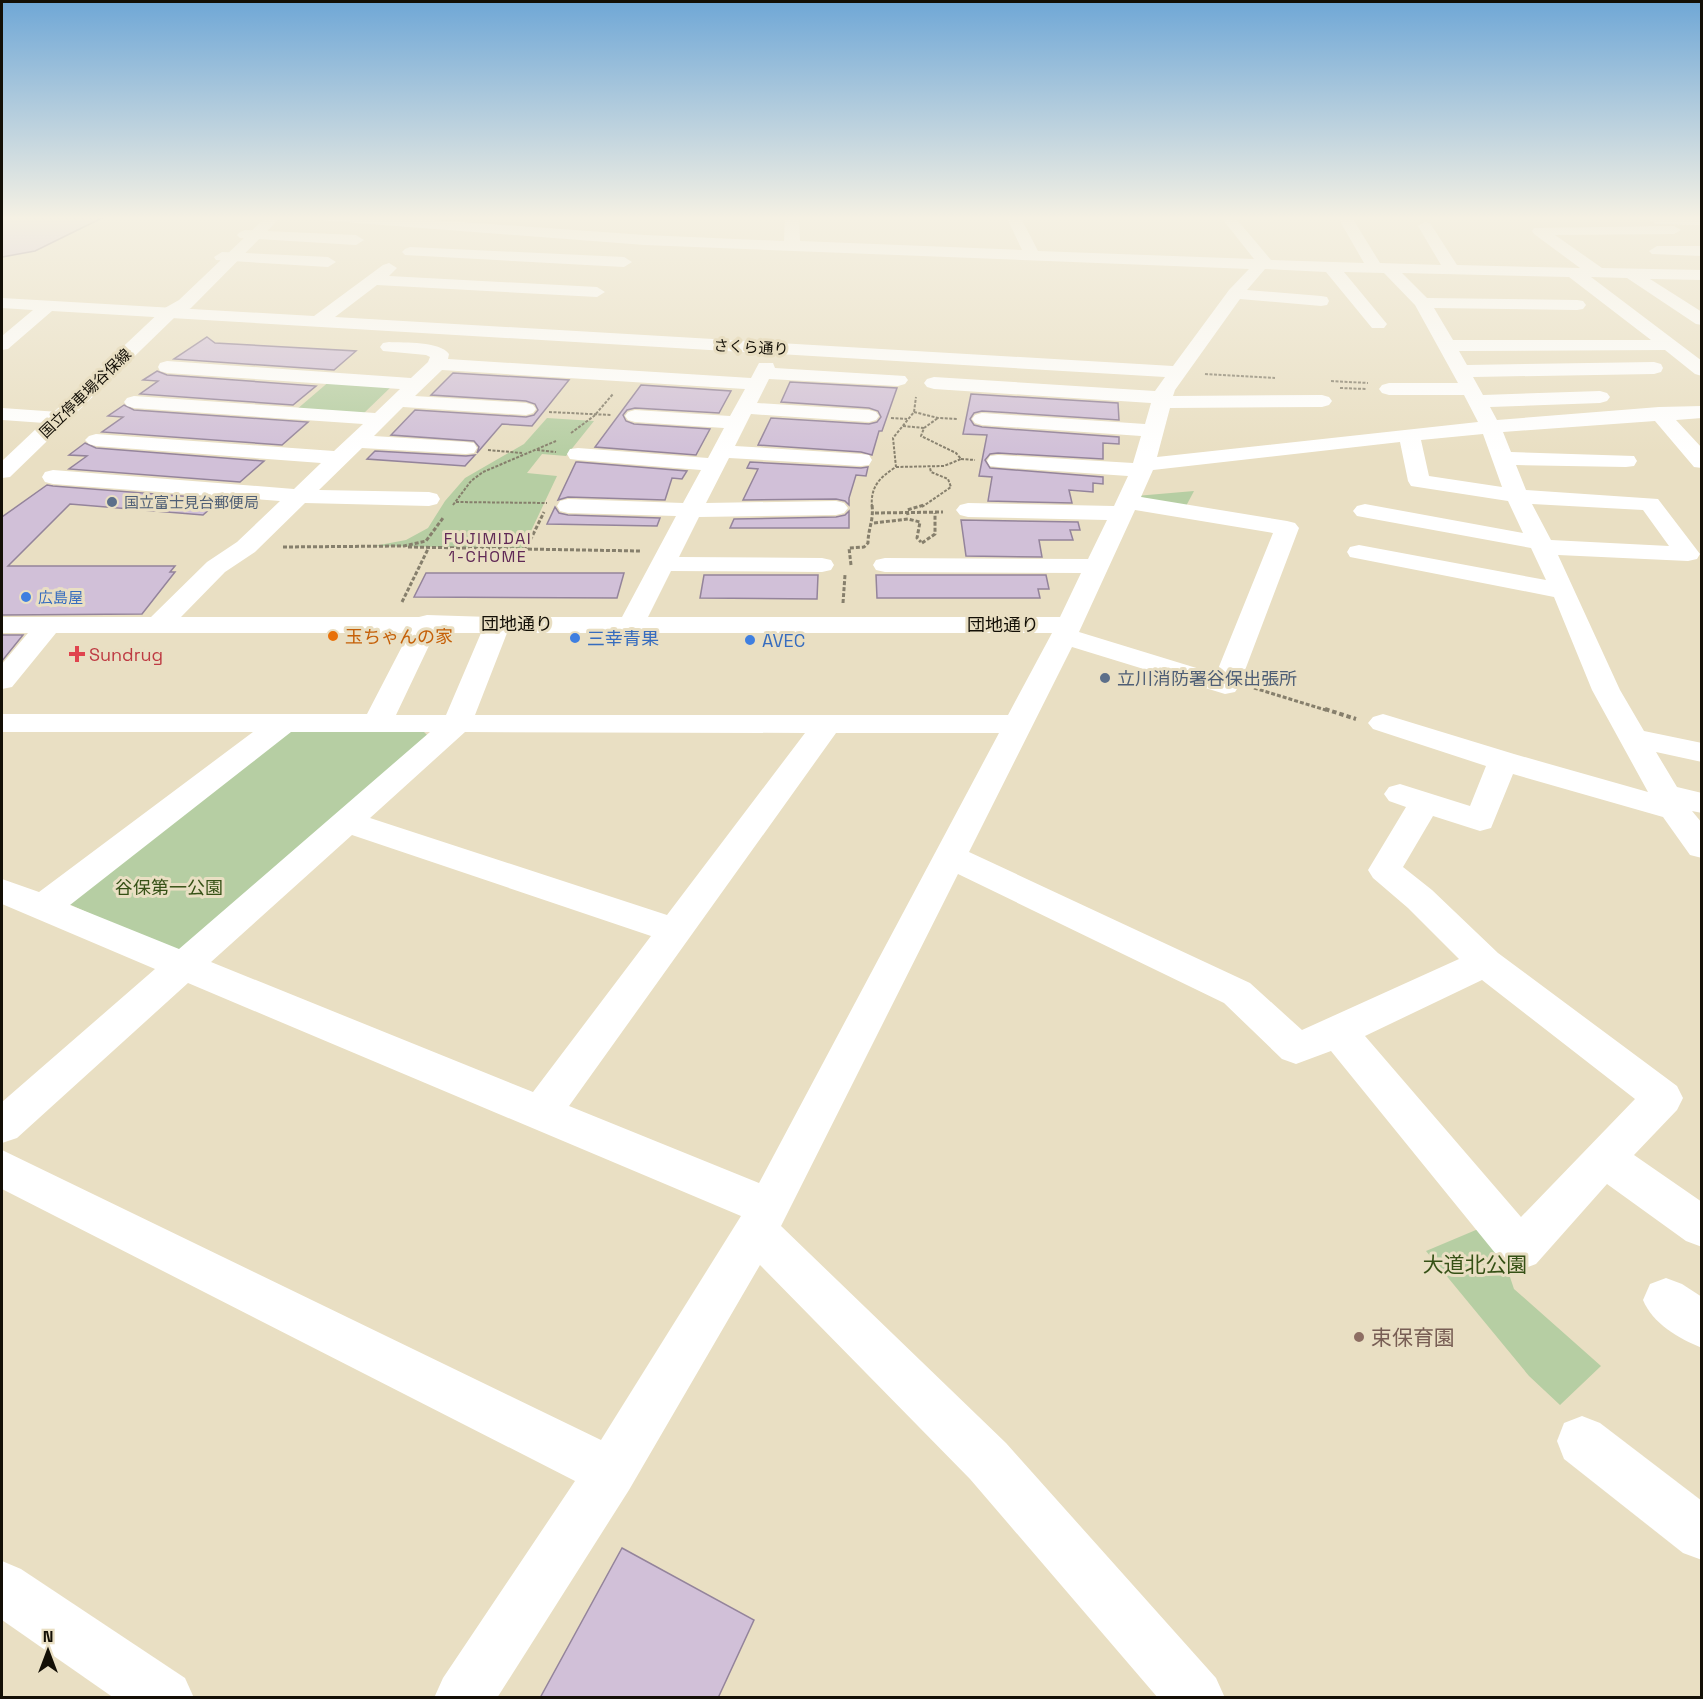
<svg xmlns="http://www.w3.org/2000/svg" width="1703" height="1699" viewBox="0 0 1703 1699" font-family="'Space Grotesk','Noto Sans JP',sans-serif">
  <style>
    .green { fill: #b6cea3 }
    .building { fill: #d1c0d8; stroke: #94849b; stroke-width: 1.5 }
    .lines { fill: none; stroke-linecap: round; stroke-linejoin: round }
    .path-far2 { stroke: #867f6c; stroke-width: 2; stroke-dasharray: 3 1.5; stroke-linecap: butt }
    .path-far1 { stroke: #867f6c; stroke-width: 3; stroke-dasharray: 4 2; stroke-linecap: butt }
    .path { stroke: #867f6c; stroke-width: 4; stroke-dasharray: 4.5 3; stroke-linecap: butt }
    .minor { fill: #fff; fill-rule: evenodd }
    .major { fill: #fff; fill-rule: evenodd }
    .service-dot { fill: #5c6f8a; stroke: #e9dfc3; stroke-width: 2 }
    .shop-dot { fill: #3f7fe0; stroke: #e9dfc3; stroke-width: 2 }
    .food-dot { fill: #e8710a; stroke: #e9dfc3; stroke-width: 2 }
    .health-dot { fill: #e0444e; stroke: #e9dfc3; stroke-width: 2 }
    .education-dot { fill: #8d6e63; stroke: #e9dfc3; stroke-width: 2 }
    .labels { text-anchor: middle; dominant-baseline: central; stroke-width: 6; stroke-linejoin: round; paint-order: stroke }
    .far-street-label { font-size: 15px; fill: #130f06; stroke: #e9dfc3 }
    .far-service-label { font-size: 15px; fill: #4e5e75; stroke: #e9dfc3; text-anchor: start }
    .far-shop-label { font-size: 15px; fill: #366cbe; stroke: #e9dfc3; text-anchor: start }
    .far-neighbourhood-label { font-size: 16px; letter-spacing: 1.5px; fill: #602956; stroke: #e9dfc3 }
    .street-label { font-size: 18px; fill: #130f06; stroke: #e9dfc3 }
    .food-label { font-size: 18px; fill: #c56008; stroke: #e9dfc3; text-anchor: start }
    .shop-label { font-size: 18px; fill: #366cbe; stroke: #e9dfc3; text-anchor: start }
    .health-label { font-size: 18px; fill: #be3a42; stroke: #e9dfc3; text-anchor: start }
    .service-label { font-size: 18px; fill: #4e5e75; stroke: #e9dfc3; text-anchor: start }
    .park-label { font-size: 18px; fill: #365116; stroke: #e9dfc3 }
    .near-park-label { font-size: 21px; fill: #365116; stroke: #e9dfc3 }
    .near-education-label { font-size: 21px; fill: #785e54; stroke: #e9dfc3; text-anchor: start }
  </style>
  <rect width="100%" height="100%" fill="#e9dfc3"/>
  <g class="green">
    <path d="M331 380 393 385 364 413 296 410Z"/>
    <path d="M547 418 594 421 566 456 542 454 527 473 557 476 523 548 374 546 406 540 428 528 445 501 465 478 524 444Z"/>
    <path d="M1194 491 1185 508 1136 496Z"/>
    <path d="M287 730H422L428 736 178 954 58 899Z"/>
    <path d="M1483 1227 1516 1268 1510 1277 1514 1289 1601 1366 1560 1405 1529 1376 1426 1251Z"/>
  </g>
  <g class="building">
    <path d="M2 216H106L35 251 2 257Z"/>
    <path d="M207 337 215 343 356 351 334 370 174 359Z"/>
    <path d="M157 371 167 375 316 386 293 405 140 394 158 381 143 380Z"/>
    <path d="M453 373 569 380 532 426 502 424 477 453 479 447 474 441 391 435 415 410 526 417 534 415 538 410 535 404 526 401 431 395Z"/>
    <path d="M790 382 897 388 882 431H879L872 455 861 452 758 445 771 418 869 424 877 422 881 417 878 411 869 408 781 402Z"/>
    <path d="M641 385 731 391 719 413 635 408 627 410 623 415 626 421 634 424 710 429 696 455 595 447Z"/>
    <path d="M971 394 1118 403 1119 420 982 411 974 413 970 419 974 425 982 427 1119 437V444L1103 443V459L998 453 990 454 985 460 990 468 1103 477V484L1093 483V492L1069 490 1072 503 988 501 992 477 979 476 987 435 963 434Z"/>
    <path d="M124 405 134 410 308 422 282 445 102 432 123 417 108 416Z"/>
    <path d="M85 443 96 448 264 461 240 482 69 469 87 456 69 455Z"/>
    <path d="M375 451 466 456 475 455 465 466 367 459Z"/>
    <path d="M576 462H578L687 471 682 479 672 478 665 500 568 497 558 500Z"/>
    <path d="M750 462 861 468 868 467 866 476 856 475 849 498V505L845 501 836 499 743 500 758 469 747 468Z"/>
    <path d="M47 485 53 486 221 499 203 515 70 504 8 566H175L170 572H175L142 614 2 615V517Z"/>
    <path d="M555 507 559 513 568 515 660 518 657 526 547 524Z"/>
    <path d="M849 511V528H730L734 519 836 517 845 515Z"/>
    <path d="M961 520 1078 522 1080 530H1070L1073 540H1039L1042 557 966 556Z"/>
    <path d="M426 573H624L617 598 414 597Z"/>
    <path d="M704 575H818L817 599 700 598Z"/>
    <path d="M876 575H1046L1049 589H1038L1040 598H877Z"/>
    <path d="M2 635H23L2 661Z"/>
    <path d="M622 1548 754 1620 718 1698H540Z"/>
  </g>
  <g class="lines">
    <g class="path-far2">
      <path d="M1205 374 1275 378"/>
      <path d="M1331 381 1368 383"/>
      <path d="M1340 388 1366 389"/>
      <path d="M549 412 611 415"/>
      <path d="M914 412 938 418 957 419"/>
      <path d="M891 418 907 419"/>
      <path d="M903 426 924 428"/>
      <path d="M571 433 594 416 613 394"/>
      <path d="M488 450 522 453"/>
      <path d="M537 450 556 452"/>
      <path d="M961 459 975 460"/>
      <path d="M896 467 944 466 961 459 956 453 921 436 924 428 938 418"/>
      <path d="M456 502 547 503"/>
      <path d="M453 505 471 481 483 472 556 441"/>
      <path d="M872 507C870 487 880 477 896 467L893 438 914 412 916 397"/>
      <path d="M922 507 951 487 948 479 931 472 930 468"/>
    </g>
    <g class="path-far1">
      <path d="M875 513 943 512"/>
      <path d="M908 515 907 510 924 505"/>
      <path d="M874 523 908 519 920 522 917 538 921 542"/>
      <path d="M922 543 935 534V513"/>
      <path d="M283 547 404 546 426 541 443 518"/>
      <path d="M408 547 640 551"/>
      <path d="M525 551 544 512"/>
      <path d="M851 565 849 548 864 547 868 543C868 529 874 520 872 505"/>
      <path d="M402 602 428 549"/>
      <path d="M843 603 845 575"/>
      <path d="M1254 688 1329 711"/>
    </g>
    <path class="path" d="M1325 709 1356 719"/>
    <g class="minor">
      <path d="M311 216H375L645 235 784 241 785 216H799L800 241 1022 250 1006 216H1020L1038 251 1254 259 1220 216H1234L1271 260 1364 263 1337 216H1351L1380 263 1441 265 1418 226 1425 222 1430 223 1457 265 1580 268 1534 234 1532 231 1534 228 1674 226 1681 230 1674 234 1555 235 1602 268 1702 270V280L1650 279 1702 312V325L1696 324 1627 278 1591 277 1702 361V376L1695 374 1665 350 1459 351 1467 365 1654 362 1661 364 1663 368 1661 372 1654 374 1473 377 1483 395 1600 391 1607 393 1610 397 1607 401 1600 403 1490 407 1497 420 1659 407 1702 406V418L1676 420 1702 448V468L1694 467 1655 421 1503 432 1511 452 1634 456 1637 461 1634 466 1626 467 1516 465 1526 490 1658 499 1700 554 1697 559 1688 561 1558 555 1620 690 1644 731 1702 743V762L1656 752 1677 787 1702 793V813L1692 811 1702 823V858L1690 855 1663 817 1513 774 1491 828 1480 831 1433 816 1403 867 1432 890 1498 953 1677 1086 1683 1098 1677 1110 1634 1155 1702 1202V1247L1686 1241 1607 1184 1536 1264 1520 1270 1504 1264 1331 1051 1296 1064 1282 1059 1224 1003 958 874 781 1226 1006 1443 1216 1678 1225 1698H1158L970 1479 760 1265 629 1490 497 1698H434L443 1678 575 1481 2 1189V1150L601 1440 741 1216 188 983 17 1138 2 1143V1102L155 969 2 904V879L39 892 253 732H2V714H367L409 633H56L12 687 2 689V664L28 633H2V617H151L207 562 237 542 280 501 53 484 45 482 42 477 45 472 53 470 294 489 321 463 96 446 89 444 85 440 89 436 96 434 334 451 363 424 134 408 127 406 124 402 127 398 134 396 375 413 400 389 167 373 160 371 158 367 160 363 167 361 411 378 428 362 430 357 426 355 383 351 380 347 383 343 389 342C404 343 440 341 449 354L448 359 751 378 759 363H773L775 368 905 376 908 380 905 384 898 386 769 379 757 403 869 410 876 412 879 416 876 420 869 422 751 414 735 446 861 454 869 455 872 460 869 465 861 466 729 458 706 503 836 501 844 503 848 508 844 513 836 515 699 517 679 557 822 558 831 560 834 565 831 570 822 572 671 571 648 617H1060L1081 573 885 572 876 570 873 565 876 560 885 558 1088 559 1107 520 968 517 960 515 956 510 960 505 968 503 1114 506 1128 476 998 467 990 466 987 461 990 456 998 455 1133 463 1141 436 982 425 975 423 972 419 975 415 982 413 1145 424 1151 403 934 389 927 387 924 383 927 379 934 377 1155 391 1165 377 52 311 8 349 2 350V336L33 310 2 308V298L314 316 383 265 389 263 397 268 389 276 597 287 605 292 597 297 377 285 335 317 1173 366 1229 290 1249 269 645 245 318 220ZM1265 269 1326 272 1372 328H1384L1387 324 1344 272 1384 273 1415 305 1458 383H1389L1382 385 1379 389 1382 393 1389 395H1464L1478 422 1157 457 1170 408 1322 407 1329 405 1332 401 1329 397 1322 395 1173 396 1175 390 1240 299 1321 306 1327 305 1329 301 1327 297 1321 296 1247 290ZM1402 273 1569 277 1651 340H1453L1434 308 1577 310 1583 309 1586 305 1583 301 1577 300 1427 298ZM442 370 745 389 730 416 635 410 628 412 625 416 628 420 635 422 724 428 708 458 578 448 570 449 567 454 570 459 578 460 701 470 683 503 568 499 560 501 557 506 560 511 568 513 676 516 622 617H506L498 615 490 617 427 615 419 617H181L225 572 255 552 305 503 429 506 437 504 440 499 437 494 429 492 319 490 362 448 466 454 474 453 477 448 474 443 466 442 374 436 403 407 526 415 533 413 536 409 533 405 526 403 415 396ZM1483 434 1502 487 1429 476 1421 440ZM1400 442 1408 481 1411 486 1508 501 1523 533 1365 504 1357 506 1353 511 1357 516 1531 548 1546 580 1359 545 1350 547 1347 552 1350 557 1554 597 1592 690 1648 792 1514 754 1393 717 1383 714 1373 717 1368 723 1373 729 1486 766 1470 806 1400 784 1389 787 1384 794 1389 801 1406 807 1368 870 1373 878 1408 908 1459 959 1302 1030 1250 983 969 852 1072 647 1225 694 1235 692 1239 686 1299 528 1295 523 1287 521 1141 497 1153 470ZM1532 504 1643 510 1669 546 1551 540ZM1135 510 1273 533 1216 674 1079 632ZM435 633H481L446 715H396ZM507 633H1052L1008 715H475ZM291 732H430L179 949 70 905ZM465 732 805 733 667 915 370 818ZM836 733H999L759 1183 569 1106ZM352 835 651 936 533 1092 211 962ZM1482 980 1635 1099 1521 1217 1365 1036Z"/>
      <path d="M1663 216 1702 217V225L1656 224 1649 220 1651 217Z"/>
      <path d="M245 230 356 235 364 240 356 245 240 238 237 235 240 232Z"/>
      <path d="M1657 246H1702V256L1652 254 1649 251Z"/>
      <path d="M410 247 624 257 632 262 624 267 405 255 402 252 405 249Z"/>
      <path d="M222 252 328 257 336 262 328 267 216 260 214 257Z"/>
      <path d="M2 408 59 412 66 414 69 418 66 422 59 424 2 420Z"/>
      <path d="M1666 1278 1682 1284 1702 1297V1348C1678 1338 1653 1324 1643 1300L1650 1284Z"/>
      <path d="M1582 1416 1600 1423 1702 1501V1560L1683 1553 1564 1459 1557 1441 1564 1423Z"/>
      <path d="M2 1561 21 1569 185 1678 194 1698H114L2 1620Z"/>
    </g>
    <path class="major" d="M267 216H282L191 308 175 317 10 477 2 478V461L163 309 179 300Z"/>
  </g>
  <linearGradient id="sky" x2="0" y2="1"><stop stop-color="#6fa7d6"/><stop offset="0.48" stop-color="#f5f1e4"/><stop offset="1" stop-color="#f5f1e4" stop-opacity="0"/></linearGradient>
  <rect width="1703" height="454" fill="url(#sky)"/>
  <g class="service-dot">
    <circle cx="112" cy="502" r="6"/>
    <circle cx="1105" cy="678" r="6"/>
  </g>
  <g class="shop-dot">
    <circle cx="26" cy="597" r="6"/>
    <circle cx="575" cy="638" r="6"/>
    <circle cx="750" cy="640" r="6"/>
  </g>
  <circle class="food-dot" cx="333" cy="636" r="6"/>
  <path class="health-dot" d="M74 645h6v6h6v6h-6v6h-6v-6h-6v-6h6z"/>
  <circle class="education-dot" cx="1359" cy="1337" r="6"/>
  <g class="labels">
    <g class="far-street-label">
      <text transform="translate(751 347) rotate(3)">さくら通り</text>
      <text transform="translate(85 393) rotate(-44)">国立停車場谷保線</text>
    </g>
    <g class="far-service-label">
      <text x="124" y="502">国立富士見台郵便局</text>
    </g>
    <g class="far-shop-label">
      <text x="38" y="597">広島屋</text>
    </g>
    <g class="far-neighbourhood-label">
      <text x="488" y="538">FUJIMIDAI<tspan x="488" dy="18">1-CHOME</tspan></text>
    </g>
    <g class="street-label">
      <text x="517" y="623">団地通り</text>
      <text x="1003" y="624">団地通り</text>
    </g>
    <g class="food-label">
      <text x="345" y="636">玉ちゃんの家</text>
    </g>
    <g class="shop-label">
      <text x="587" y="638">三幸青果</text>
      <text x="762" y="640">AVEC</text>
    </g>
    <g class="health-label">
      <text x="89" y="654">Sundrug</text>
    </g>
    <g class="service-label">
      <text x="1117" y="678">立川消防署谷保出張所</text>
    </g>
    <g class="park-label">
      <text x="169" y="887">谷保第一公園</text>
    </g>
    <g class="near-park-label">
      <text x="1475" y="1264">大道北公園</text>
    </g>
    <g class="near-education-label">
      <text x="1371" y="1337">束保育園</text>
    </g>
  </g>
  <rect width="1703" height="1699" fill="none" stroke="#130f06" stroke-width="6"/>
  <g transform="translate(48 1651)" stroke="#e9dfc3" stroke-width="4.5" paint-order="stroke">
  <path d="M0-4.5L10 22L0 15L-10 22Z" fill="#130f06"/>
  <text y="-9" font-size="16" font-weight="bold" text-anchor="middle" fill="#130f06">N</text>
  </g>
</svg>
